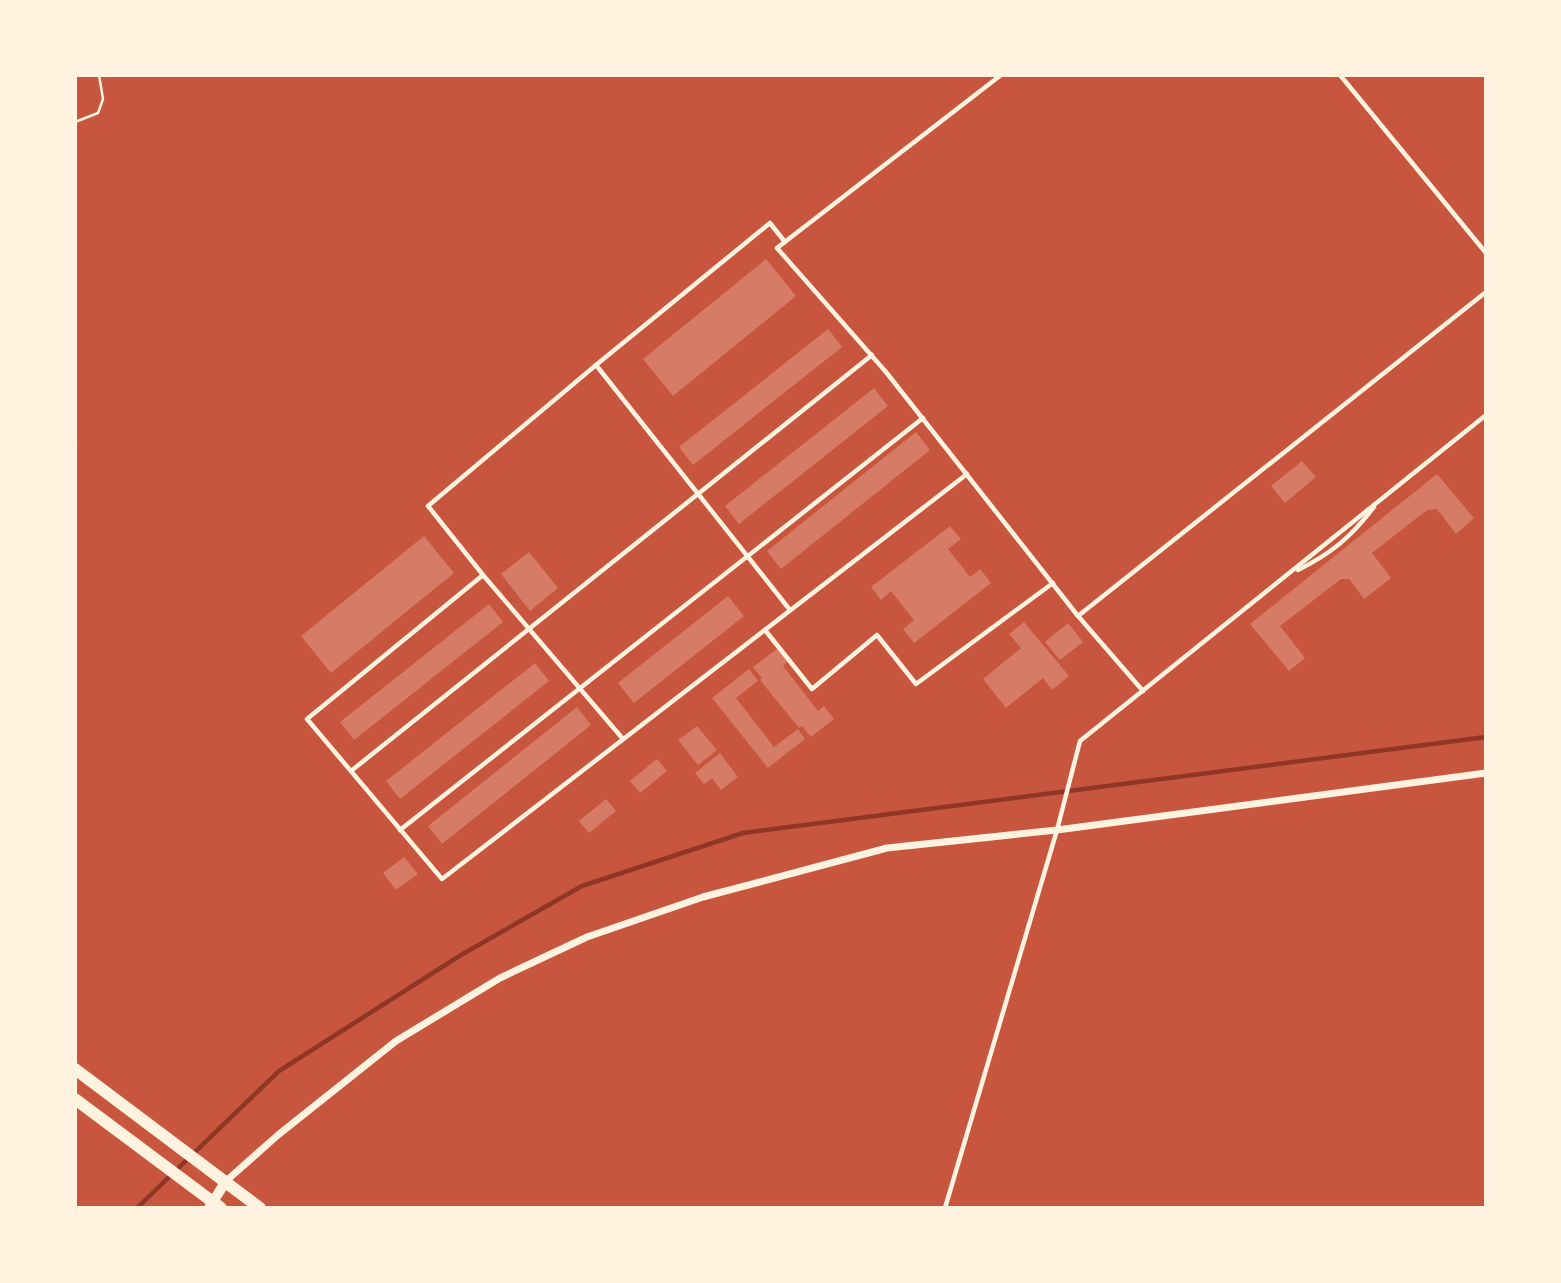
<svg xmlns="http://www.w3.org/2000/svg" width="1561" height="1283" viewBox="0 0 1561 1283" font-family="Helvetica,sans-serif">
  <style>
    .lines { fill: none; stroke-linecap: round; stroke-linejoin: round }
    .stream { stroke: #8f3625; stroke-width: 4.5 }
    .building { fill: #d67c66 }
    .path { stroke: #fff3e0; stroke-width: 2.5 }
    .service { stroke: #fff3e0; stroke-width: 4.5 }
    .minor { stroke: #fff3e0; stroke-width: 7 }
    .tertiary { stroke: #fff3e0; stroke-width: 10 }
    .primary { stroke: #fff3e0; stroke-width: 12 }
  </style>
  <rect width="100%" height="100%" fill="#c8553d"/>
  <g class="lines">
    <path class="stream" d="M137 1208 279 1071 461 955 582 886 743 833 1486 737"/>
  </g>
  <g class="building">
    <path d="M766 259 796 296 673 396 643 359Z"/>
    <path d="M828 329 842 347 693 465 679 447Z"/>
    <path d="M874 388 888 406 739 524 725 506Z"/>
    <path d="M916 432 930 450 781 569 767 551Z"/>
    <path d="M1302 461 1316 477 1285 503 1271 486Z"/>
    <path d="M1437 474 1474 518 1456 534 1437 509 1427 510 1372 553 1391 578 1364 599 1349 579H1341L1280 626 1305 658 1289 671 1250 624Z"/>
    <path d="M950 526 961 539 948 549 970 577 980 569 991 583 914 643 903 629 914 620 891 591 881 600 871 587Z"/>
    <path d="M424 536 454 573 331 673 301 636Z"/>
    <path d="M529 552 558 588 530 611 501 574Z"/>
    <path d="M728 596 744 616 634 703 618 683Z"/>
    <path d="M489 604 503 622 354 740 340 722Z"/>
    <path d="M1024 622 1069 676 1052 690 1043 678 1006 708 983 679 1021 648 1009 634Z"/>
    <path d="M1068 623 1083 642 1060 660 1045 642Z"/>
    <path d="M777 649 787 662 783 666 818 711 824 706 834 719 811 737 802 726 799 728 760 680 762 678 753 667Z"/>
    <path d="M535 663 549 681 400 799 386 781Z"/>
    <path d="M749 669 758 681 736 698 774 747 798 729 805 739 768 768 712 698Z"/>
    <path d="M577 707 591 725 442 844 428 826Z"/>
    <path d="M697 726 717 750 698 765 678 740Z"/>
    <path d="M720 753 738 777 721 790 712 778 704 784 695 773Z"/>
    <path d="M657 759 667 771 640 793 630 781Z"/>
    <path d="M606 799 616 811 589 833 579 821Z"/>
    <path d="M404 857 418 874 396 890 383 873Z"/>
  </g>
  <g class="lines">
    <g class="path">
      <path d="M75 122 98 113 103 99 99 75"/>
      <path d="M75 442H76"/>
    </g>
    <g class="service">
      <path d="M1001 75 777 248 886 372 1078 616 1143 691"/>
      <path d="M1340 75 1486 253"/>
      <path d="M785 242 770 223 596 365 790 610"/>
      <path d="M1298 570C1332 553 1351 537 1374 507"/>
      <path d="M483 575 428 506 596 365"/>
      <path d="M1078 616 1486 292"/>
      <path d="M765 630 812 689 877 635 916 684 1053 583"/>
      <path d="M623 739 483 575 307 719 442 879 967 474"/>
      <path d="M351 771 872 355"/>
      <path d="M400 830 923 418"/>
      <path d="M945 1208 1057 830 1080 741 1486 415"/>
    </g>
    <path class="minor" d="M226 1181 278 1135 396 1041 500 978 587 937 703 897 887 848 1057 830 1486 773"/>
    <path class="tertiary" d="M209 1208 226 1181"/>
    <g class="primary">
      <path d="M75 1069 260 1208"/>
      <path d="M75 1099 221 1208"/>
    </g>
  </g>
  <rect width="1561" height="1283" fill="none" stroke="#fff3e0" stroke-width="154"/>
</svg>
